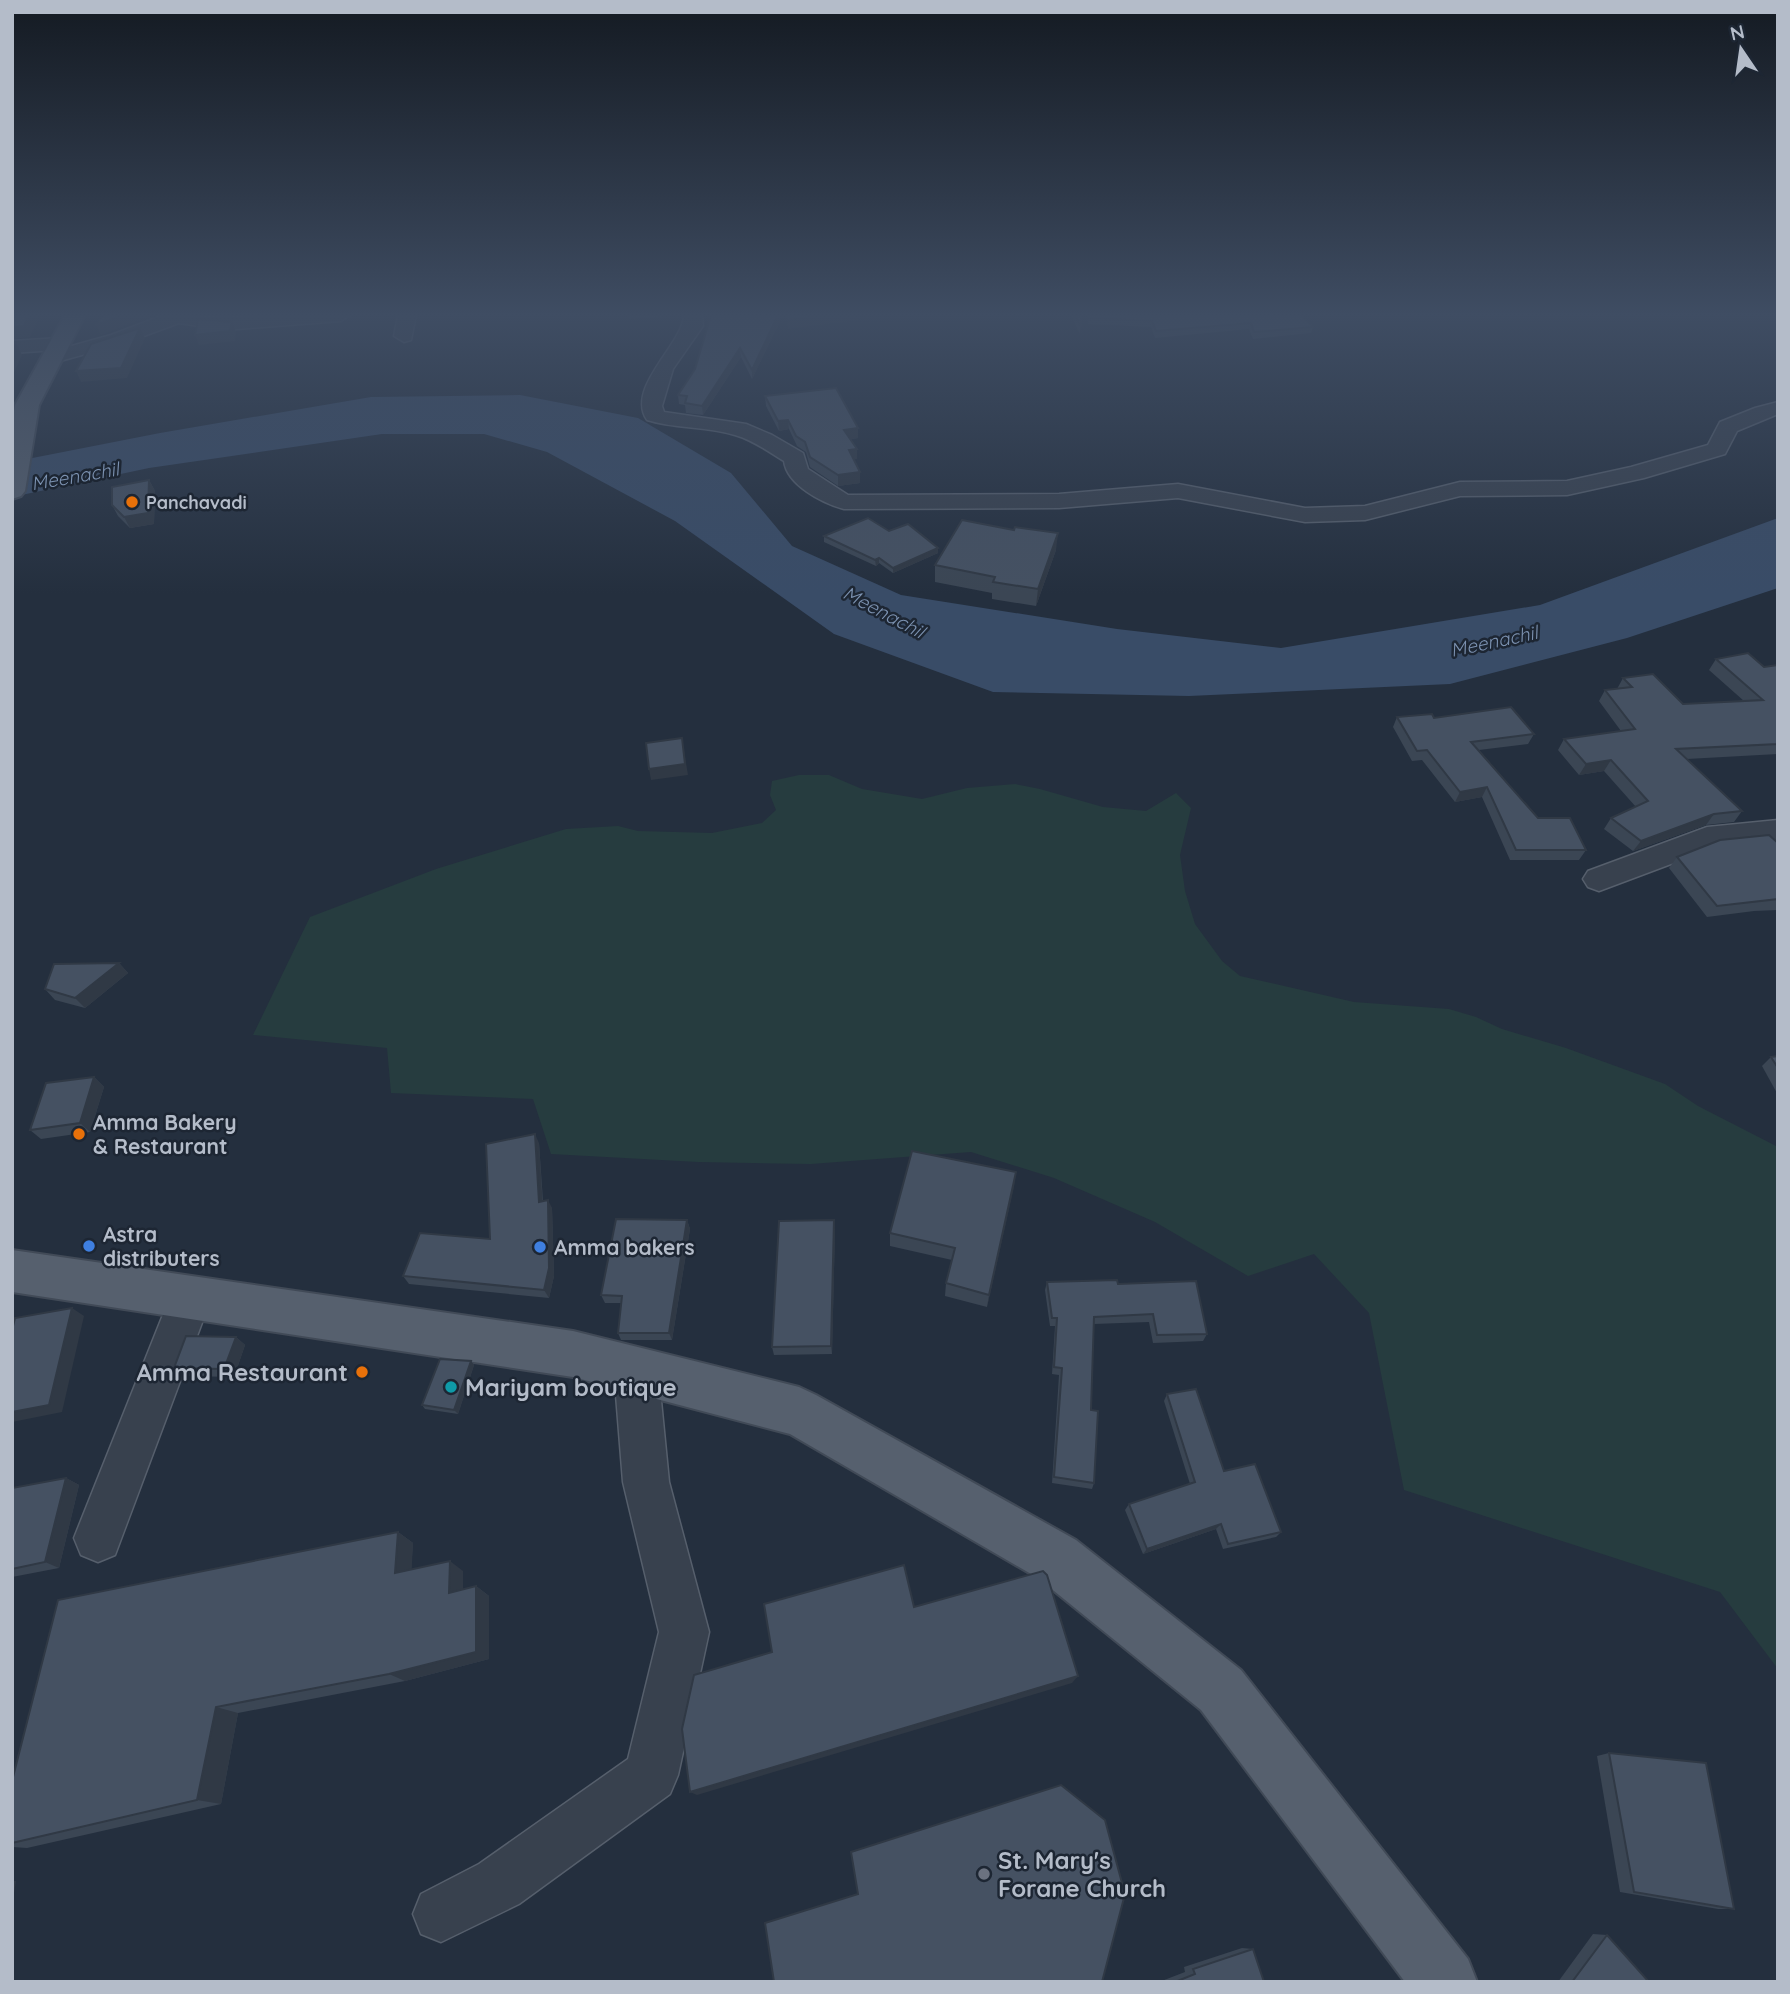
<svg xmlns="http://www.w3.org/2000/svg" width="1790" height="1994" viewBox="0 0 1790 1994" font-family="Quicksand,sans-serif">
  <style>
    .green { fill: #263c3f }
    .water { fill: #394c67 }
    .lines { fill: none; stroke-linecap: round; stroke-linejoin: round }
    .minor-casing { stroke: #565f6c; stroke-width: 3 }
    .major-casing { stroke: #414a57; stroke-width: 4 }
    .minor { fill: #38414e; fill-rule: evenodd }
    .major { fill: #56606e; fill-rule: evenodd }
    .wall { fill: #3b4654 }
    .shaded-wall { fill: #303945 }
    .building { fill: #455162; stroke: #303945; stroke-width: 2 }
    .food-dot { fill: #e8710a; stroke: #1d2633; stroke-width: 2.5 }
    .shop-dot { fill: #3f7fe0; stroke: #1d2633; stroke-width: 2.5 }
    .culture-dot { fill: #0f9aa8; stroke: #1d2633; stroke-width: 2.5 }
    .worship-dot { fill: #6b7280; stroke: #1d2633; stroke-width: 2.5 }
    .labels { text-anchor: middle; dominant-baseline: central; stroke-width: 5; stroke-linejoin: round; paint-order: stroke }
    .far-poi-label { font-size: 18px; font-weight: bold; fill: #b4bcc9; stroke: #1d2633; text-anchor: start }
    .far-water-label { font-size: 19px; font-style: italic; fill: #7c92b1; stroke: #1d2633 }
    .poi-label { font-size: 21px; font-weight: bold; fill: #b4bcc9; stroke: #1d2633; text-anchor: start }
    .near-poi-label { font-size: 24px; font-weight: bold; fill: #b4bcc9; stroke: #1d2633; text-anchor: start }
  </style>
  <rect width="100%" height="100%" fill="#242f3e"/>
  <path class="green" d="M799 775H829L862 789 922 799 967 788 1015 784 1040 789 1103 807 1146 811 1176 793 1191 808 1180 855 1185 891 1195 924 1222 961 1240 976 1354 1002 1449 1009 1476 1017 1502 1029 1566 1048 1665 1084 1698 1106 1778 1147V1669L1720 1592 1404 1490 1369 1313 1314 1254 1248 1276 1155 1222 1054 1178 971 1152 811 1164 698 1162 551 1154 533 1099 391 1093 387 1048 253 1035 310 917 436 869 566 829 618 826 638 831 712 833 762 823 776 810 770 795 772 781Z"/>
  <path class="water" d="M520 395 638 418 731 473 792 546 901 595 1117 629 1281 648 1540 605 1778 518V588L1627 638 1450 684 1189 696 993 692 834 634 675 521 547 452 484 434H382L149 468 12 497V462L160 433 371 397Z"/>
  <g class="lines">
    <g class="minor-casing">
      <g id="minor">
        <path d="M164 315 225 318 267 315H350L341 321 225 330 179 323 125 343 53 363 46 361 43 357 46 353 56 350 12 353V341L60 338 67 340 70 344 68 347 111 335Z"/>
        <path d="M398 315H416L411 340 404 342 394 336Z"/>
        <path d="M684 315H702L703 326 673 369 662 406 664 412 746 424 772 435 803 453 808 469 848 495 1059 494 1178 484 1305 508 1365 506 1460 482 1567 481 1631 467 1708 445 1720 422 1755 408 1778 402V414L1737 431 1725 454 1644 478 1567 495 1460 496 1365 520 1305 522 1178 498 1059 508 844 509C822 503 787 485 784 461 769 452 753 440 735 435 706 426 676 429 647 420 625 388 683 344 684 315Z"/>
        <path d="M1778 820V842L1711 849 1599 891 1588 887 1583 879 1588 871 1707 827Z"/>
        <path d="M191 1276 206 1282 212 1296 115 1555 98 1562 81 1555 74 1538 176 1282Z"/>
        <path d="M636 1348 652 1355 658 1370 669 1482 709 1632 678 1775 670 1794 519 1904 441 1942 421 1934 413 1914 421 1894 479 1864 628 1759 659 1632 623 1482 614 1370 620 1355Z"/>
      </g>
    </g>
    <g class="major-casing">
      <g id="major">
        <path d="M65 315H85L39 405 25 491 21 496 12 499V422L15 405Z"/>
        <path d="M12 1250 573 1331 799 1387 816 1395 1076 1540 1241 1670 1468 1959 1477 1982H1405L1201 1710 1038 1578 790 1434 573 1377 12 1292Z"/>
      </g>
    </g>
    <use href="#minor" class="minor"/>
    <use href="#major" class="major"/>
  </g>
  <g class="wall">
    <path d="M630 315H679L630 319Z"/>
    <path d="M783 315 752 379 741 357 703 415 686 413 685 405 679 404 678 395 695 369Z"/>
    <path d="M1071 315H1081L1080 334Z"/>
    <path d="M1088 315H1301L1313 327 1311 333 1253 339 1249 329 1155 338 1151 327 1088 324Z"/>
    <path d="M765 396 858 438 851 439 857 449V459H853L860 483 838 486 810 467 806 452 797 446 789 429 779 431 766 406Z"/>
    <path d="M149 480 155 491 154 524 130 528 118 516 112 505Z"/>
    <path d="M889 531 938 548V553L893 573 879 563 876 566 824 542V536Z"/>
    <path d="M1056 550 1036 606 992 599V593L935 582V565Z"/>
    <path d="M1716 659 1764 667 1778 665V754L1687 759 1742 811 1734 822 1706 825 1633 851 1604 829 1611 818 1636 807 1604 771 1579 775 1558 750 1564 739 1621 731 1599 701 1605 690 1617 689 1623 678 1683 704 1744 701 1709 670Z"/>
    <path d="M1397 717 1434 718 1534 734 1528 744 1479 750 1538 818 1586 850 1579 860H1510L1482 797 1455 802 1422 760 1412 761 1393 727Z"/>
    <path d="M1778 843V910L1754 911 1707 917 1669 868 1677 857Z"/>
    <path d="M119 963 128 973 85 1008 55 1000 45 989Z"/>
    <path d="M1778 1056V1095L1762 1066 1771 1057Z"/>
    <path d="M94 1077 104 1087 90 1132 41 1139 30 1130Z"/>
    <path d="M539 1143 543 1201 552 1208 554 1276 549 1298 409 1284 403 1276 490 1239Z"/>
    <path d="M1016 1172 987 1307 945 1296 946 1283 952 1260 890 1246V1233Z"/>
    <path d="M687 1220 690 1229 672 1340H621L618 1333 621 1303H605L601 1295Z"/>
    <path d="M835 1229 832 1354 774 1355 772 1347Z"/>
    <path d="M1047 1282 1118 1284 1207 1334 1203 1341 1153 1343 1149 1322 1094 1324 1091 1410 1094 1483 1092 1489 1052 1483 1059 1375 1052 1374 1055 1326H1050L1045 1290Z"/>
    <path d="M236 1337 245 1345 234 1377 185 1376 174 1368Z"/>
    <path d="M471 1361 474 1365 458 1414 425 1409 422 1405Z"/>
    <path d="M1167 1394 1224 1471 1281 1532 1276 1537 1223 1549 1216 1529 1143 1554 1125 1510 1129 1504 1190 1484 1164 1401Z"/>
    <path d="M66 1478 79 1485 59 1568 12 1577V1488Z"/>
    <path d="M398 1532 413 1543 411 1570 463 1571V1589L476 1586 489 1596V1659L405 1681 238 1713 221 1804 27 1848 12 1847V1781Z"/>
    <path d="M1609 1753 1734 1909H1718L1620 1892 1597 1756Z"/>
    <path d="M1593 1934 1607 1935 1649 1982H1558Z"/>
    <path d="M1242 1948 1253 1949 1264 1982H1159L1185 1972 1184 1967Z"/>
  </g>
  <g class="shaded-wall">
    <path d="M29 315H40L30 337 12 339V327Z"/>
    <path d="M122 315H152L101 335 96 325Z"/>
    <path d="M778 315H783L752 379V370Z"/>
    <path d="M825 315H858V320L788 329 787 320Z"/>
    <path d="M232 322 236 332 235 341 199 345 195 335Z"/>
    <path d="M140 328 145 338 127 378 81 382 76 371Z"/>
    <path d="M16 343 22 355 12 377V350Z"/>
    <path d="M740 348 741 357 703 415 702 406Z"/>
    <path d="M788 420 789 429 779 431 778 421Z"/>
    <path d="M858 428V438L845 440 844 430Z"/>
    <path d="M857 449V459L849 460V450Z"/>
    <path d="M860 472V483L838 486V475Z"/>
    <path d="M149 480 155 491 154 524 130 528 124 517Z"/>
    <path d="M1058 533 1056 550 1036 606 1038 589Z"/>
    <path d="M938 548V553L893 573V568Z"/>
    <path d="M879 558V563L876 566 875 560Z"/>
    <path d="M682 738 688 775 651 780 649 769Z"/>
    <path d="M1611 760 1604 771 1579 775 1586 764Z"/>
    <path d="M1487 787 1482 797 1455 802 1460 792Z"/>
    <path d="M1714 814 1706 825 1633 851 1641 841Z"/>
    <path d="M119 963 128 973 85 1008 75 998Z"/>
    <path d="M94 1077 104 1087 90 1132 80 1123Z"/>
    <path d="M535 1134 539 1143 543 1210 539 1202Z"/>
    <path d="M1016 1172 1014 1187 987 1307 989 1295Z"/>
    <path d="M548 1200 552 1208 554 1276 549 1298 544 1290Z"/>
    <path d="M687 1220 690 1229 672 1340 669 1333Z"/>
    <path d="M834 1220 835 1229 832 1354 831 1346Z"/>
    <path d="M72 1308 84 1316 62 1412 12 1422V1412Z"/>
    <path d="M236 1337 245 1345 234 1377 224 1369Z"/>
    <path d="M471 1361 474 1365 458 1414 454 1410Z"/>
    <path d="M66 1478 79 1485 59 1568 45 1562Z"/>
    <path d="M1221 1524 1216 1529 1143 1554 1147 1549Z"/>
    <path d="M398 1532 413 1543 411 1583 395 1573Z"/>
    <path d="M450 1561 463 1571V1602L449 1593Z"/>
    <path d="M476 1586 489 1596V1659L405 1681 389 1674Z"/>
    <path d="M1078 1676 1072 1683 697 1795 690 1792Z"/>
    <path d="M216 1707 238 1713 221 1804 197 1800Z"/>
    <path d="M12 1881H16L12 1905Z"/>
  </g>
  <g class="building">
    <path d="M12 315H29L24 326 12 327Z"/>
    <path d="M103 315H122L96 325Z"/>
    <path d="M711 315H778L752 370 740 348 702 406 685 403 687 396 678 395 695 369Z"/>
    <path d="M786 315H825L787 320Z"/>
    <path d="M1075 315H1081V327Z"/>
    <path d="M1089 315H1301L1313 327 1254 332 1251 323 1156 331 1152 321 1089 318Z"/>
    <path d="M198 319 232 322 230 331 195 335Z"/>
    <path d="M140 328 121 368 76 371 91 344Z"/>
    <path d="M836 388 858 428 844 430 857 449 849 450 860 472 838 475 810 457 805 442 796 436 788 420 778 421 765 396Z"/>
    <path d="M149 480 148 513 124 517 112 505V487Z"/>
    <path d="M868 518 889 531 908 524 938 548 893 568 879 558 875 560 824 536Z"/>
    <path d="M962 520 1014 530 1015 527 1058 533 1038 589 993 582 995 577 935 565Z"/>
    <path d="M1748 653 1764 667 1778 665V744L1676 749 1742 811 1714 814 1641 841 1611 818 1648 801 1611 760 1586 764 1564 739 1635 729 1605 690 1632 687 1623 678 1653 674 1683 704 1763 700 1716 659Z"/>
    <path d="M1511 707 1534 734 1471 742 1538 818H1570L1586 850H1516L1487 787 1460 792 1427 750 1417 751 1397 717 1432 714 1434 718Z"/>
    <path d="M682 738 685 764 649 769 646 743Z"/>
    <path d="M1769 835 1778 843V899L1717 906 1677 857 1720 840Z"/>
    <path d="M119 963 75 998 45 989 54 964Z"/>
    <path d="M1778 1056V1068L1771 1057Z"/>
    <path d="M94 1077 80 1123 30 1130 46 1083Z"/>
    <path d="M535 1134 539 1202 548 1200 549 1268 544 1290 403 1276 420 1233 490 1239 486 1144Z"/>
    <path d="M912 1151 1016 1172 989 1295 946 1283 955 1248 890 1233Z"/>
    <path d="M616 1219 687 1220 669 1333H618L622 1296 601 1295Z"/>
    <path d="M834 1220 831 1346 772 1347 779 1221Z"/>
    <path d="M1117 1280 1118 1284 1196 1281 1207 1334 1157 1335 1153 1314 1094 1317 1091 1410 1098 1411 1094 1483 1054 1477 1062 1368 1054 1367 1057 1318H1052L1047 1282Z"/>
    <path d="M72 1308 49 1405 12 1412V1330L15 1318Z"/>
    <path d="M186 1336 236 1337 224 1369 174 1368Z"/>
    <path d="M440 1359 471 1361 454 1410 422 1405Z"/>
    <path d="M1196 1389 1224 1471 1255 1464 1281 1532 1228 1544 1221 1524 1147 1549 1129 1504 1195 1482 1167 1394Z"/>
    <path d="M66 1478 45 1562 12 1569V1488Z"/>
    <path d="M398 1532 395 1573 450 1561 449 1593 476 1586V1652L389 1674 216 1707 197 1800 12 1843V1781L58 1600Z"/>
    <path d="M904 1565 914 1607 1043 1571 1047 1575 1078 1676 690 1792 682 1729 694 1675 772 1652 764 1604Z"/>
    <path d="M1609 1753 1706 1763 1734 1909 1634 1892Z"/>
    <path d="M1061 1785 1105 1820 1125 1894 1102 1982H774L765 1923 858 1894 851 1852Z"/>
    <path d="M1607 1935 1649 1982H1572Z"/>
    <path d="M1253 1949 1264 1982H1175L1195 1974 1193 1969Z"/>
  </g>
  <linearGradient id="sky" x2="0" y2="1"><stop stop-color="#141a22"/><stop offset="0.53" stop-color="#3f4d63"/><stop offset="1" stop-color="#3f4d63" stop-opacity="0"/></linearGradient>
  <rect width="1790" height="594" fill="url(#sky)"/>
  <g class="food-dot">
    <circle cx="132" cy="502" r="7"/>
    <circle cx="79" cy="1134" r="7"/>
    <circle cx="362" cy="1372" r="7"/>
  </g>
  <g class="shop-dot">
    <circle cx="89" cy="1246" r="7"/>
    <circle cx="540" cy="1247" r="7"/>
  </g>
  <circle class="culture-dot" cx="451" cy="1387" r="7"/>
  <circle class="worship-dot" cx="984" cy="1874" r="7"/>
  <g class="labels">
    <g class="far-poi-label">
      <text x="146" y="502">Panchavadi</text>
    </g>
    <g class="far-water-label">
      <text transform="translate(75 476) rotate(-10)">Meenachil</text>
      <text transform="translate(884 612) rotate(28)">Meenachil</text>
      <text transform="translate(1494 641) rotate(-12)">Meenachil</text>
    </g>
    <g class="poi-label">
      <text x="93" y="1122">Amma Bakery<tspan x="93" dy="24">&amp; Restaurant</tspan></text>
      <text x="103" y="1234">Astra<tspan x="103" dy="24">distributers</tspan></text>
      <text x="554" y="1247">Amma bakers</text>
    </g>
    <g class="near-poi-label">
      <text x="348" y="1372" text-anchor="end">Amma Restaurant</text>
      <text x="465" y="1387">Mariyam boutique</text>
      <text x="998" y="1860">St. Mary's<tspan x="998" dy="28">Forane Church</tspan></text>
    </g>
  </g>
  <rect width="1790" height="1994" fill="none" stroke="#b4bcc9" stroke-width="28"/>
  <g transform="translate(1741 49) rotate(347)" stroke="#1d2633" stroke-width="5" paint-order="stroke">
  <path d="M0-5L12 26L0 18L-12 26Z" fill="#b4bcc9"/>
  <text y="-10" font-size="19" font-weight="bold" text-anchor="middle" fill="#b4bcc9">N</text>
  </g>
</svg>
